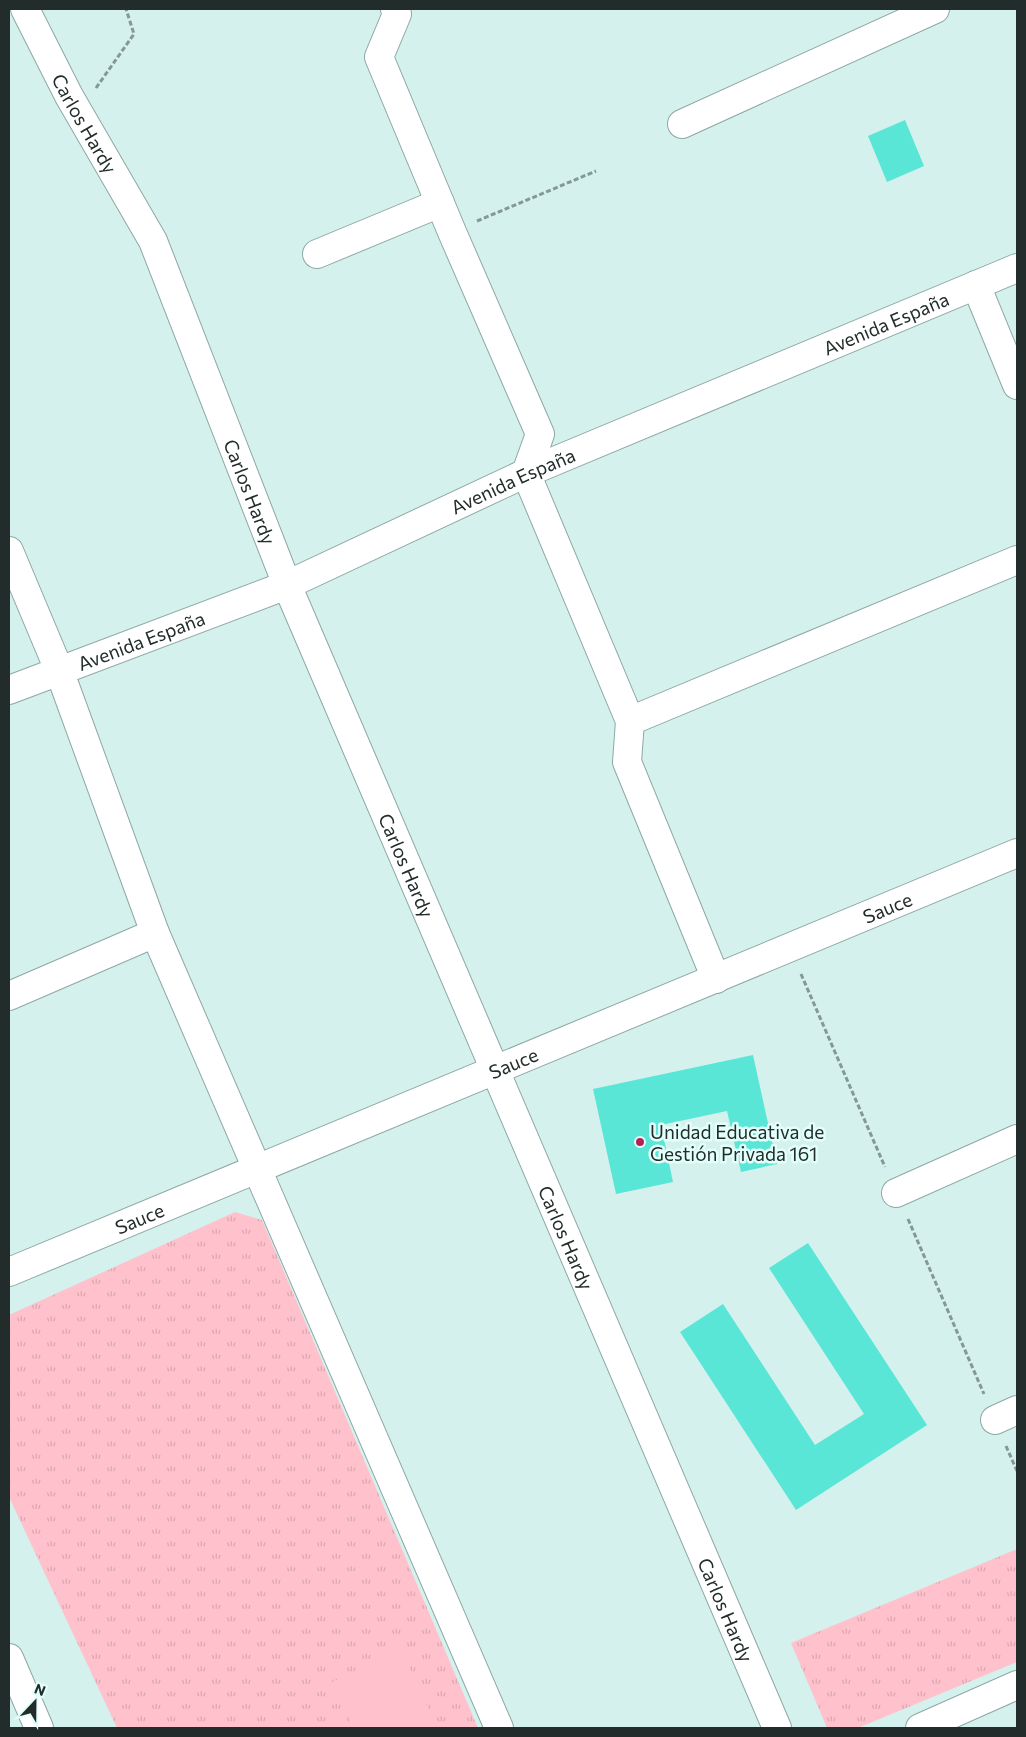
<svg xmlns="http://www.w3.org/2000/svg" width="1026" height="1737" viewBox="0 0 1026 1737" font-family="Commissioner,sans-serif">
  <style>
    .grass { fill: url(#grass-tufts) }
    .pitch { fill: #ffc2cd }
    .building { fill: #5ae6d6 }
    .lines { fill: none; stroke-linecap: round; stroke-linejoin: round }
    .minor-casing { stroke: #8da8a4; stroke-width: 30 }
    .major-casing { stroke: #8da8a4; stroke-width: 30 }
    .path { stroke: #849895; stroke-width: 3; stroke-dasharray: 5 2.5; stroke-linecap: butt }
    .minor { stroke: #fff; stroke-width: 28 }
    .major { stroke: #fff; stroke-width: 28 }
    .poi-dot { fill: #b22254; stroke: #e2fffa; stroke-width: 2 }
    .labels { text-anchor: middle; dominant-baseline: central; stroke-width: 5; stroke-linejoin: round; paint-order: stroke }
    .street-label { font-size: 19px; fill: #222d2b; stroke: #e2fffa }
    .poi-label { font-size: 19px; fill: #222d2b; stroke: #e2fffa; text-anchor: start }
  </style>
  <defs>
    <pattern id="grass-tufts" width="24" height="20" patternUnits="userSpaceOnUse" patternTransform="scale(1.25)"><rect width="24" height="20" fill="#ffc2cd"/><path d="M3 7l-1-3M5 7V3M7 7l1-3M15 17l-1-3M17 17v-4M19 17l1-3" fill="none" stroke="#daa7b0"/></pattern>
  </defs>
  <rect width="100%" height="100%" fill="#d5f1ed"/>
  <g class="grass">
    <path d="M235 1212 262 1220 478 1728H117L9 1497V1315Z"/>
    <path d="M1017 1549V1662L858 1728H827L791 1643Z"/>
  </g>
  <path class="pitch" d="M402 1651 437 1728H353L332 1682Z"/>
  <g class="building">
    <path d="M905 120 924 166 887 182 868 136Z"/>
    <path d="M753 1055 777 1164 741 1172 727 1111 661 1125 673 1182 616 1194 593 1089Z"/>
    <path d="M808 1243 927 1425 796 1510 680 1332 723 1304 815 1445 864 1414 769 1268Z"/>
  </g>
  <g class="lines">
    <g class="minor-casing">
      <g id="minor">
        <path id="s1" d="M25 9 69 96 153 241 287 585 777 1728"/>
        <path d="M395 9 397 14 379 57 452 232 540 434 526 473 630 721 627 762 716 979"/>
        <path d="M682 124 935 9"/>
        <path d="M317 254 440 203"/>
        <path d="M976 285 1017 385"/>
        <path d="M9 551 59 670 155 933 499 1728"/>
        <path d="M630 721 1017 560"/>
        <path d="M9 996 155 933"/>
        <path d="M896 1193 1017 1139"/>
        <path id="s2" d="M9 1272 1017 853"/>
        <path d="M995 1420 1017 1410"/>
        <path d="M920 1728 1017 1685"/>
      </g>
    </g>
    <g class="major-casing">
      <g id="major">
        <path id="s3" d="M9 690 287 585 526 473 1017 268"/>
        <path d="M9 1658 39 1728"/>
      </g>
    </g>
    <g class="path">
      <path d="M96 88 134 34 126 9"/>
      <path d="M477 221 596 171"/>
      <path d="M801 974 885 1167"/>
      <path d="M908 1219 984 1394"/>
      <path d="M1006 1446 1017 1471"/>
    </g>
    <use href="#minor" class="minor"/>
    <use href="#major" class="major"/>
  </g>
  <circle class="poi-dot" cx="640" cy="1142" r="5"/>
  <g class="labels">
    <g class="street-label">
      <text stroke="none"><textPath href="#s1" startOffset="129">Carlos Hardy</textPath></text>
      <text stroke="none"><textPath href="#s3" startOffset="951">Avenida España</textPath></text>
      <text stroke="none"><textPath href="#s3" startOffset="546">Avenida España</textPath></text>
      <text stroke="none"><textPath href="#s1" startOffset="534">Carlos Hardy</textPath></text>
      <text stroke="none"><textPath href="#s3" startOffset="141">Avenida España</textPath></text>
      <text stroke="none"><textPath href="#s1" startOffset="939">Carlos Hardy</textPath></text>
      <text stroke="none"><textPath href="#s2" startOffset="951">Sauce</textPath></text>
      <text stroke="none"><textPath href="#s2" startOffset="546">Sauce</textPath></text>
      <text stroke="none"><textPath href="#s2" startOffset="141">Sauce</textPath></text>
      <text stroke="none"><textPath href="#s1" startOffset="1344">Carlos Hardy</textPath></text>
      <text stroke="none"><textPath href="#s1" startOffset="1749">Carlos Hardy</textPath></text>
    </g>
    <g class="poi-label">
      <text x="650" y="1131">Unidad Educativa de<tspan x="650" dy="22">Gestión Privada 161</tspan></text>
    </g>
  </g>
  <rect width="1026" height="1737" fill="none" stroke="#222d2b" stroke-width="20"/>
  <g transform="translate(35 1702) rotate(22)" stroke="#e2fffa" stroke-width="4" paint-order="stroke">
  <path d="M0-4L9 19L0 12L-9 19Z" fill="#222d2b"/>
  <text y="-8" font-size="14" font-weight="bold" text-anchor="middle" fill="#222d2b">N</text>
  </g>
</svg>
